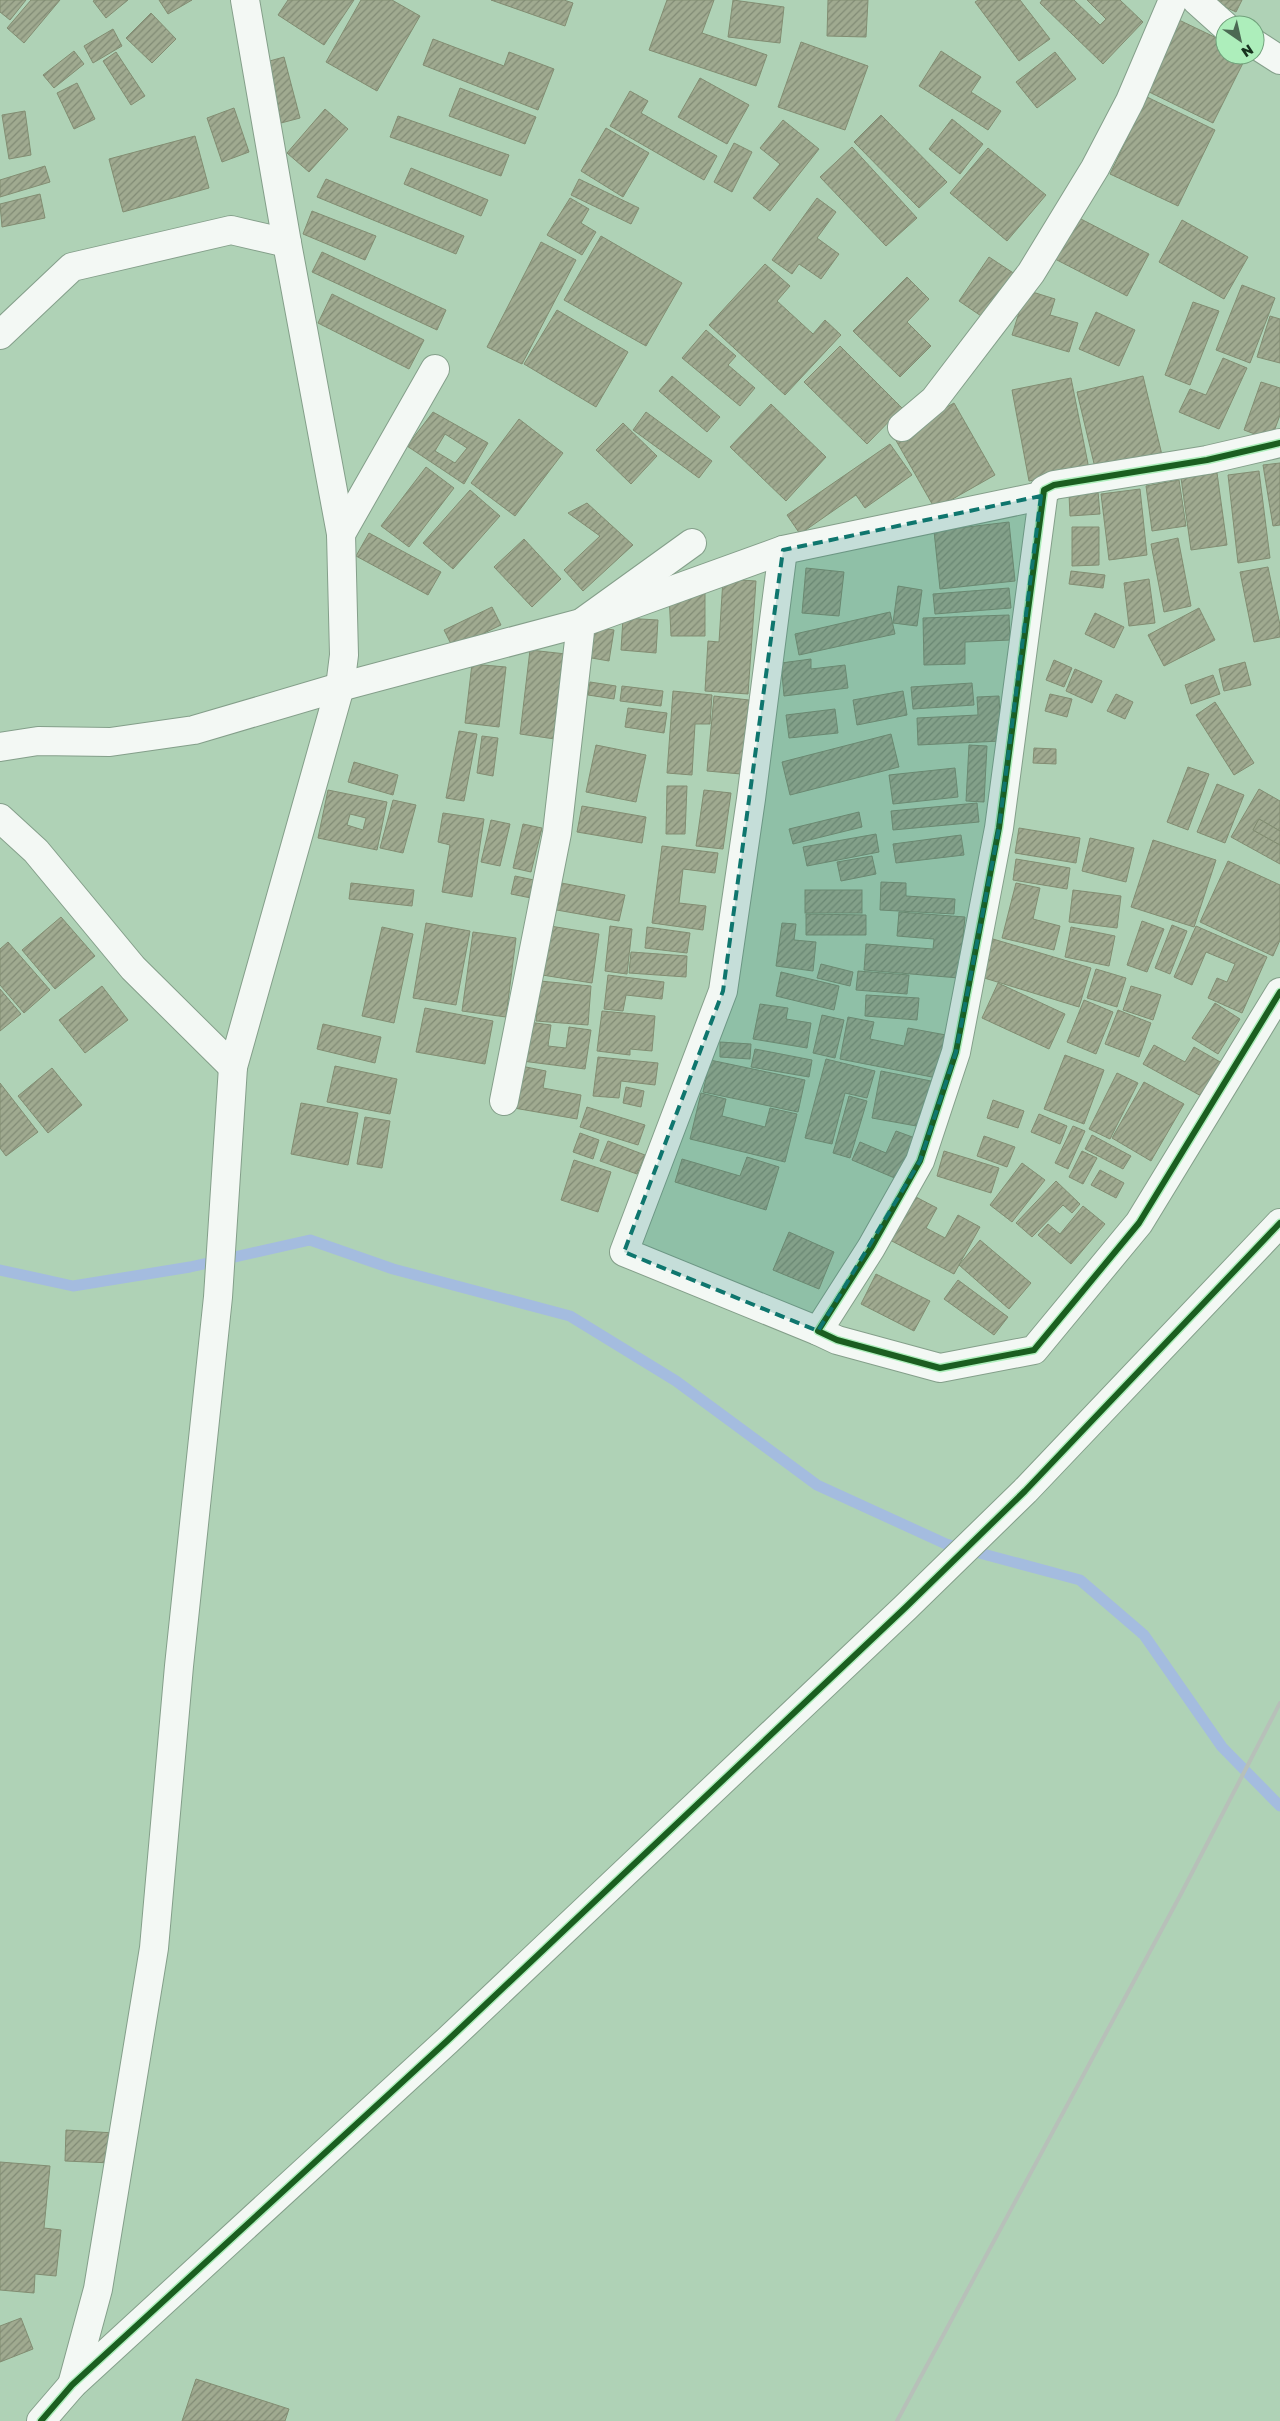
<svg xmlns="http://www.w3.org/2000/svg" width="1280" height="2421" viewBox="0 0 1280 2421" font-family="'Golos Text',sans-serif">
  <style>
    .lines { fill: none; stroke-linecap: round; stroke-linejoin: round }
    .stream { stroke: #a4bcdf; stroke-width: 11 }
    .building { fill: url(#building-hatch); stroke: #828d72; fill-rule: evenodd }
    .minor-casing { stroke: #849f8a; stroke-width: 30 }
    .minor { stroke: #f3f8f4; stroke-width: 28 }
    .rail { stroke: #b7c0b9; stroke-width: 4 }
    .cycleway-casing { stroke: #adeebb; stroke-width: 9 }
    .cycleway { stroke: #1b5e20; stroke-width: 6 }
    .marked { fill: #0f766e; fill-opacity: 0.2; stroke: #0f766e; stroke-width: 4; stroke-dasharray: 10 6; stroke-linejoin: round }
  </style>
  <defs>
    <pattern id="building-hatch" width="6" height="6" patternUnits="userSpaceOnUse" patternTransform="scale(1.25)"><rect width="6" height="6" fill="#a0aa90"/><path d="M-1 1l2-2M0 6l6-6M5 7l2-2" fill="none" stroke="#818b75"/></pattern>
  </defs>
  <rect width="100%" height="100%" fill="#afd2b6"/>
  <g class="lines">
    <path class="stream" d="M0 1270 73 1286 190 1267 310 1240 393 1269 570 1316 676 1381 817 1485 946 1544 1080 1580 1144 1635 1222 1747 1280 1806"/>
  </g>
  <g class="building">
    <path d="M0 0H26L10 20 0 12Z"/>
    <path d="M31 0H60L24 43 7 28Z"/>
    <path d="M95 0H128L106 18 93 1Z"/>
    <path d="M159 0H192L168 14Z"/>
    <path d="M288 0H354L324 45 278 15Z"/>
    <path d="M361 0H392L420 16 377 91 326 62Z"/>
    <path d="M491 0H564L573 3 565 26Z"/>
    <path d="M667 0H714L702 33 767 55 756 86 649 50Z"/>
    <path d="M733 0 784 7 780 43 728 37Z"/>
    <path d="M828 0H868L866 37 827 36Z"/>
    <path d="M978 0H1020L1050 39 1019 61 975 2Z"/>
    <path d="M1042 0H1074L1100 25 1106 19 1087 0H1120L1143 22 1103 64 1040 3Z"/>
    <path d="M1210 0H1242L1236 12Z"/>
    <path d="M151 13 176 39 152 63 126 38Z"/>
    <path d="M1179 20 1225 42V55H1247L1213 123 1145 90Z"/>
    <path d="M113 29 122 46 93 63 84 46Z"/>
    <path d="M433 39 504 66 509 52 554 69 538 110 423 65Z"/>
    <path d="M801 42 868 66 845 130 778 107Z"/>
    <path d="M74 51 84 64 54 88 43 75Z"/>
    <path d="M941 51 981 77 971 92 1001 111 988 130 919 86Z"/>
    <path d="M116 52 145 96 131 105 103 61Z"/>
    <path d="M1055 52 1076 79 1037 108 1016 82Z"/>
    <path d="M284 57 300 118 281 123 266 62Z"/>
    <path d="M700 78 749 105 727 144 678 117Z"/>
    <path d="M77 83 95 119 74 129 57 93Z"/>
    <path d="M460 88 536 117 525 144 449 116Z"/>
    <path d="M630 91 648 101 641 113 717 156 704 180 610 126Z"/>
    <path d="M1147 97 1215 130 1178 206 1110 174Z"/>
    <path d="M234 108 249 152 222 162 207 118Z"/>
    <path d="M325 109 348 129 309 172 287 153Z"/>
    <path d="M25 111 31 155 9 159 2 115Z"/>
    <path d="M881 115 947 182 919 208 854 142Z"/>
    <path d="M398 116 509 155 501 176 390 137Z"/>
    <path d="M952 119 983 144 960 174 929 149Z"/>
    <path d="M783 120 819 149 770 211 753 198 780 164 760 148Z"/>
    <path d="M606 128 649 153 623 197 581 171Z"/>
    <path d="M195 136 209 188 123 212 109 159Z"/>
    <path d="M734 143 752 152 732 192 714 182Z"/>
    <path d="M852 147 917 218 886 246 820 177Z"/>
    <path d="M988 148 1046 195 1007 241 950 193Z"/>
    <path d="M45 166 50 182 0 197V180Z"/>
    <path d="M411 168 488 200 481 216 404 184Z"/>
    <path d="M326 179 464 236 456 254 317 197Z"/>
    <path d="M579 179 639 208 631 224 571 195Z"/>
    <path d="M40 194 45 218 2 227 0 204Z"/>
    <path d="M570 198 589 209 581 223 596 232 582 255 547 235Z"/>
    <path d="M817 198 836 212 817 238 839 254 821 279 799 264 792 274 772 260Z"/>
    <path d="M312 211 376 236 365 260 303 234Z"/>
    <path d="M1077 217 1149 254 1127 296 1055 259Z"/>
    <path d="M1182 220 1248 257 1224 299 1159 262Z"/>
    <path d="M601 236 682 283 646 346 564 300Z"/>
    <path d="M541 242 576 260 522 364 487 347Z"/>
    <path d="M322 252 446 310 437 330 312 272Z"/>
    <path d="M989 257 1021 278 990 322 959 301Z"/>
    <path d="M765 264 790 286 777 301 813 334 825 320 841 335 785 395 709 325Z"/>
    <path d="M907 277 929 299 907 322 931 346 900 377 853 331Z"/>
    <path d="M1242 285 1275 298 1250 363 1216 350Z"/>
    <path d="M1026 290 1055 299 1050 315 1078 323 1069 352 1012 335Z"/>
    <path d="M332 294 424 340 409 369 318 323Z"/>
    <path d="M1193 302 1219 311 1190 385 1165 375Z"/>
    <path d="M557 310 628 352 596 407 524 364Z"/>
    <path d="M1096 312 1135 330 1119 366 1079 349Z"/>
    <path d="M1270 316 1280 319V363L1257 357Z"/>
    <path d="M706 330 736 356 728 365 755 388 740 406 682 358Z"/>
    <path d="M840 346 902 408 867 444 804 382Z"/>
    <path d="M1223 358 1247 368 1219 429 1179 412 1190 389 1206 395Z"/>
    <path d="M672 376 720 417 707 432 659 391Z"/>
    <path d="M1143 376 1162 455 1096 472 1077 392Z"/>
    <path d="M1071 378 1089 469 1029 481 1012 390Z"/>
    <path d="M1261 382 1280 388V415L1271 440 1244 430Z"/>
    <path d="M954 403 995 475 935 509 894 437Z"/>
    <path d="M771 404 826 457 786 501 730 447Z"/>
    <path d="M433 412 488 443 464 484 407 446ZM445 434 467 448 455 463 435 451Z"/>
    <path d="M646 412 712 461 699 478 633 430Z"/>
    <path d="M519 419 563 453 515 516 471 483Z"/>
    <path d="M623 423 657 456 631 484 596 450Z"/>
    <path d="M890 444 912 475 865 508 856 495 800 534 787 515Z"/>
    <path d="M1280 463V525L1273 526 1263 465Z"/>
    <path d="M426 467 454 488 409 547 381 526Z"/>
    <path d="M1259 471 1270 558 1238 563 1228 475Z"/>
    <path d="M1217 473 1227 545 1191 550 1181 478Z"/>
    <path d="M1179 480 1186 526 1152 531 1146 486Z"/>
    <path d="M1140 489 1147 555 1109 560 1101 494Z"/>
    <path d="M470 490 500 516 453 569 423 543Z"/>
    <path d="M1098 492 1100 514 1070 516 1069 494Z"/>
    <path d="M587 503 633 545 583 591 564 570 600 536 568 513Z"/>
    <path d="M1009 522 1015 581 940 589 934 531Z"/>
    <path d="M1072 527H1099V565L1072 566Z"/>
    <path d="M369 533 441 572 428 595 356 556Z"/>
    <path d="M1178 538 1191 606 1164 612 1151 544Z"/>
    <path d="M524 539 561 579 532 607 494 567Z"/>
    <path d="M1268 567 1280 625V637L1254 642 1240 572Z"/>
    <path d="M806 568 844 572 839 616 802 613Z"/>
    <path d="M1071 571 1105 575 1103 588 1069 584Z"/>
    <path d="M723 579 756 581 748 694 705 691 708 641 719 642Z"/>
    <path d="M1149 579 1155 623 1129 626 1124 583Z"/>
    <path d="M898 586 922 590 917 626 893 623Z"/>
    <path d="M1009 588 1011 608 935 614 933 594Z"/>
    <path d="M705 593V636H671L669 594Z"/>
    <path d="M492 607 501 625 453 648 444 630Z"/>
    <path d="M1199 608 1215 640 1164 666 1148 635Z"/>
    <path d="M890 612 895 634 799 655 795 634Z"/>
    <path d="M1095 613 1124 627 1114 648 1085 634Z"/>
    <path d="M1009 615 1010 640 965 642V664L924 665 923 618Z"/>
    <path d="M623 618 658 620 656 653 621 650Z"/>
    <path d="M590 626 614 630 609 661 586 657Z"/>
    <path d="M530 650 566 654 555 739 520 734Z"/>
    <path d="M811 659V669L845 665 848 688 784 696 781 663Z"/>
    <path d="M1054 660 1072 668 1064 687 1046 680Z"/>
    <path d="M1245 662 1251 685 1224 691 1219 669Z"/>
    <path d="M472 664 506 667 499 727 465 723Z"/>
    <path d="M1075 669 1102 681 1092 703 1066 691Z"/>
    <path d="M1213 675 1220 694 1191 704 1185 685Z"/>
    <path d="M590 682 616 686 614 699 588 695Z"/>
    <path d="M972 683 974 705 913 709 911 687Z"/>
    <path d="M622 686 663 691 661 706 620 701Z"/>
    <path d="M673 691 712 695 710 724H695L692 775 667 773Z"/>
    <path d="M903 691 907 715 857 725 853 700Z"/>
    <path d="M1050 694 1072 699 1067 717 1045 711Z"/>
    <path d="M1116 694 1133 702 1125 719 1107 711Z"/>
    <path d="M714 696 749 700 741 774 707 771Z"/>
    <path d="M999 696 1001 741 918 745 917 718 978 715 977 697Z"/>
    <path d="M1215 702 1254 763 1234 775 1196 715Z"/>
    <path d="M628 708 667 713 664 733 625 727Z"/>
    <path d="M835 709 838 733 789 738 786 715Z"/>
    <path d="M459 731 477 734 464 801 446 798Z"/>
    <path d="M891 734 899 767 790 795 782 762Z"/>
    <path d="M482 736 498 738 493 776 477 773Z"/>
    <path d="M596 745 646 755 636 802 586 792Z"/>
    <path d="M969 745 987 746 984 802 966 801Z"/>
    <path d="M1034 748 1056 749V764L1033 763Z"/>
    <path d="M354 762 398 775 393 795 348 782Z"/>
    <path d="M1188 767 1209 774 1188 830 1167 822Z"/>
    <path d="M955 768 958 797 893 804 889 775Z"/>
    <path d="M1217 784 1244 795 1225 843 1197 832Z"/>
    <path d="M667 786H687L685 834H666Z"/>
    <path d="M1259 789 1280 801V831L1259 819 1253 830 1280 845V864L1231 837Z"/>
    <path d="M328 790 387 802 377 850 318 838ZM350 814 366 818 363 830 347 825Z"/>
    <path d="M704 790 731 793 723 849 696 846Z"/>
    <path d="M393 800 416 805 403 853 380 848Z"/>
    <path d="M977 803 979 822 893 830 891 811Z"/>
    <path d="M582 806 646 817 642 843 577 832Z"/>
    <path d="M859 812 862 827 793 844 789 829Z"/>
    <path d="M443 813 484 819 472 897 442 892 450 845 438 842Z"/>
    <path d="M1259 819 1280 831V845L1253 830Z"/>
    <path d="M491 820 510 824 500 866 481 862Z"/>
    <path d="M523 824 542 828 531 872 513 868Z"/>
    <path d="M1019 828 1080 838 1076 863 1015 853Z"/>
    <path d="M876 834 879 852 807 866 803 847Z"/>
    <path d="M961 835 964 855 896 863 893 844Z"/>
    <path d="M1090 838 1134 848 1126 882 1082 871Z"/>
    <path d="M1153 840 1216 860 1194 927 1131 907Z"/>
    <path d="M662 846 718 853 715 873 683 869 679 903 706 906 703 930 652 923Z"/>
    <path d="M872 856 876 874 841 881 837 862Z"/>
    <path d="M1016 859 1070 868 1067 889 1013 880Z"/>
    <path d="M1228 861 1280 885V940L1273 956 1200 922Z"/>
    <path d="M515 876 534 880 531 898 511 894Z"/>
    <path d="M556 882 625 895 619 921 551 909Z"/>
    <path d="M881 882 906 883V896L955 899 954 914 880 910Z"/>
    <path d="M351 883 414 890 412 906 349 899Z"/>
    <path d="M1016 883 1040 888 1033 919 1060 926 1054 950 1002 938Z"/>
    <rect x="805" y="890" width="57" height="23"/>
    <path d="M1073 890 1121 896 1117 928 1069 922Z"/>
    <path d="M899 912 965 917 959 978 864 970 866 944 933 949 934 939 897 936Z"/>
    <path d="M806 914 866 915V935H806Z"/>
    <path d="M61 917 95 956 55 989 22 950Z"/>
    <path d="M1142 921 1164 929 1147 972 1127 965Z"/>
    <path d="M426 923 470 931 456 1005 413 998Z"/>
    <path d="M782 923 796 924 794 940 816 942 813 971 776 966Z"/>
    <path d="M544 925 599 934 592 983 536 974Z"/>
    <path d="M1172 925 1187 931 1170 974 1155 968Z"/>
    <path d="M610 926 632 929 627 974 605 971Z"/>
    <path d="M1196 926 1267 957 1242 1013 1208 998 1217 978 1227 982 1235 964 1206 952 1192 985 1174 977Z"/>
    <path d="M382 927 413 934 394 1023 362 1016Z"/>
    <path d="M647 927 690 933 687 953 645 948Z"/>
    <path d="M1071 927 1115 936 1109 966 1065 957Z"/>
    <path d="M473 932 516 938 506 1017 462 1011Z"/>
    <path d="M993 939 1091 968 1079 1007 981 977Z"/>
    <path d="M8 942 50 990 24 1013 0 985V949Z"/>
    <path d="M631 952 687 956 686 977 629 973Z"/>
    <path d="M821 964 853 972 850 986 817 978Z"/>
    <path d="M1096 969 1126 978 1117 1007 1087 998Z"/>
    <path d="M858 971 909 975 907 994 856 990Z"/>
    <path d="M781 972 839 986 834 1010 776 996Z"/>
    <path d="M608 975 664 982 662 999 626 995 623 1011 604 1009Z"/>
    <path d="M540 981 591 986 588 1025 536 1021Z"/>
    <path d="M998 983 1065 1014 1049 1049 982 1018Z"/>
    <path d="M102 986 128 1020 85 1053 59 1020Z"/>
    <path d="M1131 986 1161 995 1153 1020 1123 1010Z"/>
    <path d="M0 989 21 1014 0 1031Z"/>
    <path d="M866 995 919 998 917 1020 865 1016Z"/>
    <path d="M1084 1000 1113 1012 1096 1054 1067 1042Z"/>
    <path d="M1215 1003 1240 1019 1218 1054 1192 1038Z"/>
    <path d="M760 1004 788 1008 786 1019 811 1023 807 1048 753 1039Z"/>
    <path d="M425 1008 493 1021 485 1064 416 1052Z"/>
    <path d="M1118 1010 1151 1023 1139 1057 1105 1044Z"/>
    <path d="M602 1011 655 1016 652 1051 630 1049V1055L597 1051Z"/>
    <path d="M822 1015 844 1020 835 1058 813 1053Z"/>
    <path d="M848 1017 874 1022 870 1039 904 1046 908 1028 946 1035 937 1078 840 1059Z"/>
    <path d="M528 1022 551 1025 548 1046 566 1048 569 1027 591 1030 585 1069 522 1061Z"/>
    <path d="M323 1024 381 1037 375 1063 317 1049Z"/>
    <path d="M720 1042 751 1044 750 1059 720 1057Z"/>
    <path d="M1154 1045 1185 1062 1194 1047 1222 1063 1203 1097 1143 1064Z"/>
    <path d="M755 1049 812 1060 809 1077 751 1067Z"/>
    <path d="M1065 1055 1104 1070 1084 1124 1044 1109Z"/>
    <path d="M598 1057 658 1063 655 1085 621 1081 619 1098 593 1096Z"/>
    <path d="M826 1059 875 1071 867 1098 845 1093 832 1144 805 1138Z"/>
    <path d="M710 1060 805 1080 798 1112 703 1092Z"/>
    <path d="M335 1066 397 1079 390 1114 327 1102Z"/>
    <path d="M521 1066 546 1071 543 1088 581 1095 577 1119 514 1108Z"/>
    <path d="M52 1068 82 1105 48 1133 18 1096Z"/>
    <path d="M881 1071 931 1081 922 1127 872 1118Z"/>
    <path d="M1117 1073 1138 1083 1110 1139 1089 1129Z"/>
    <path d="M1144 1082 1184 1104 1151 1161 1112 1138Z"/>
    <path d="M0 1083 38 1132 6 1156 0 1148Z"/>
    <path d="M626 1087 644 1091 641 1107 623 1103Z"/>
    <path d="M701 1093 726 1099 722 1116 765 1127 770 1108 797 1114 785 1162 690 1139Z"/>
    <path d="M849 1096 867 1101 850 1158 833 1153Z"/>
    <path d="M993 1100 1024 1111 1018 1128 987 1118Z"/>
    <path d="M301 1103 358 1113 348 1165 291 1154Z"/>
    <path d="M587 1107 645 1125 638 1145 580 1127Z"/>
    <path d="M1039 1114 1067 1126 1060 1144 1031 1132Z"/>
    <path d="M365 1117 390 1121 382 1168 357 1164Z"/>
    <path d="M1073 1126 1085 1131 1068 1169 1055 1163Z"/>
    <path d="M896 1131 915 1138 897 1179 852 1160 860 1142 886 1153Z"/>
    <path d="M580 1133 599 1140 593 1159 573 1152Z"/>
    <path d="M1092 1135 1131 1156 1123 1169 1085 1149Z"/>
    <path d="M984 1136 1015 1147 1007 1167 977 1156Z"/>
    <path d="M608 1141 645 1155 637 1174 600 1161Z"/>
    <path d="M944 1151 999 1168 991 1193 937 1176Z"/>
    <path d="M1082 1151 1097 1158 1083 1184 1069 1177Z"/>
    <path d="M747 1157 779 1167 766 1210 675 1182 682 1159 740 1176Z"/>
    <path d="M574 1160 611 1172 598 1212 561 1200Z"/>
    <path d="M1022 1163 1045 1180 1012 1222 990 1205Z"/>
    <path d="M1100 1170 1124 1183 1116 1198 1091 1185Z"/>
    <path d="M1056 1181 1080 1204 1072 1213 1063 1205 1032 1237 1016 1223Z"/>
    <path d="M914 1196 937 1208 926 1228 945 1238 958 1215 980 1227 954 1274 890 1240Z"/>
    <path d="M1083 1206 1105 1224 1071 1264 1038 1235 1048 1224 1060 1234Z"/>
    <path d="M789 1232 834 1252 819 1289 773 1270Z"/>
    <path d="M980 1240 1031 1283 1009 1309 959 1265Z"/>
    <path d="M876 1274 930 1301 914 1331 861 1304Z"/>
    <path d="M958 1280 1008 1317 994 1335 944 1299Z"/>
    <path d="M66 2130 114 2133 112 2163 65 2161Z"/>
    <path d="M0 2162 50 2166 44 2228 61 2230 56 2276 35 2274 34 2293 0 2290Z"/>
    <path d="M21 2318 33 2349 0 2362V2326Z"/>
    <path d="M196 2379 289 2409 285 2421H182Z"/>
  </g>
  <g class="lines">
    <g class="minor-casing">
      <g id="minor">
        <path d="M1196 0 1225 26"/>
        <path d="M1255 44 1280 60"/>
        <path d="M0 335 72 267 231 230 287 243"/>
        <path d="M902 427 934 400 1031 273 1095 168 1130 101 1173 0"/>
        <path d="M1280 443 1207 460 1054 485 1044 490 999 828 956 1052 920 1161 871 1248 818 1331 837 1340 940 1368 1034 1350 1139 1223 1280 992"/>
        <path d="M341 534 435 369"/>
        <path d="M783 550 751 799 723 991 624 1252 818 1331"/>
        <path d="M0 747 38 741 110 742 194 730 340 687 581 623 692 543"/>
        <path d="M0 818 36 851 133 968 233 1067 340 687 344 655 341 534 287 243 245 0"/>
        <path d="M504 1101 557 833 581 623 783 550 1041 496"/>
        <path d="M72 2385 98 2289 154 1948 179 1666 218 1297 233 1067"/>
        <path d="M41 2421 72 2385 447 2041 906 1607 1025 1491 1280 1223"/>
      </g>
    </g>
    <use href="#minor" class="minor"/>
    <path class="rail" d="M897 2421 1182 1892 1280 1703"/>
    <g class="cycleway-casing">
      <g id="cycleway">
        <path d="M1280 443 1207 460 1054 485 1044 490 999 828 956 1052 920 1161 871 1248 818 1331 837 1340 940 1368 1034 1350 1139 1223 1280 992"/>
        <path d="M41 2421 72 2385 447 2041 906 1607 1025 1491 1280 1223"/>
      </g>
    </g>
    <use href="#cycleway" class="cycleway"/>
  </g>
  <path class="marked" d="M1041 496 999 828 956 1052 920 1161 818 1331 624 1252 723 991 783 550Z"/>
  <g transform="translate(1240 40) rotate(146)"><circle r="24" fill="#adeebb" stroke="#71a27c"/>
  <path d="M0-4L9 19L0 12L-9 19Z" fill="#4c6953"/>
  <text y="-8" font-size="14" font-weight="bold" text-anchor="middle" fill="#17311e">N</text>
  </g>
</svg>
